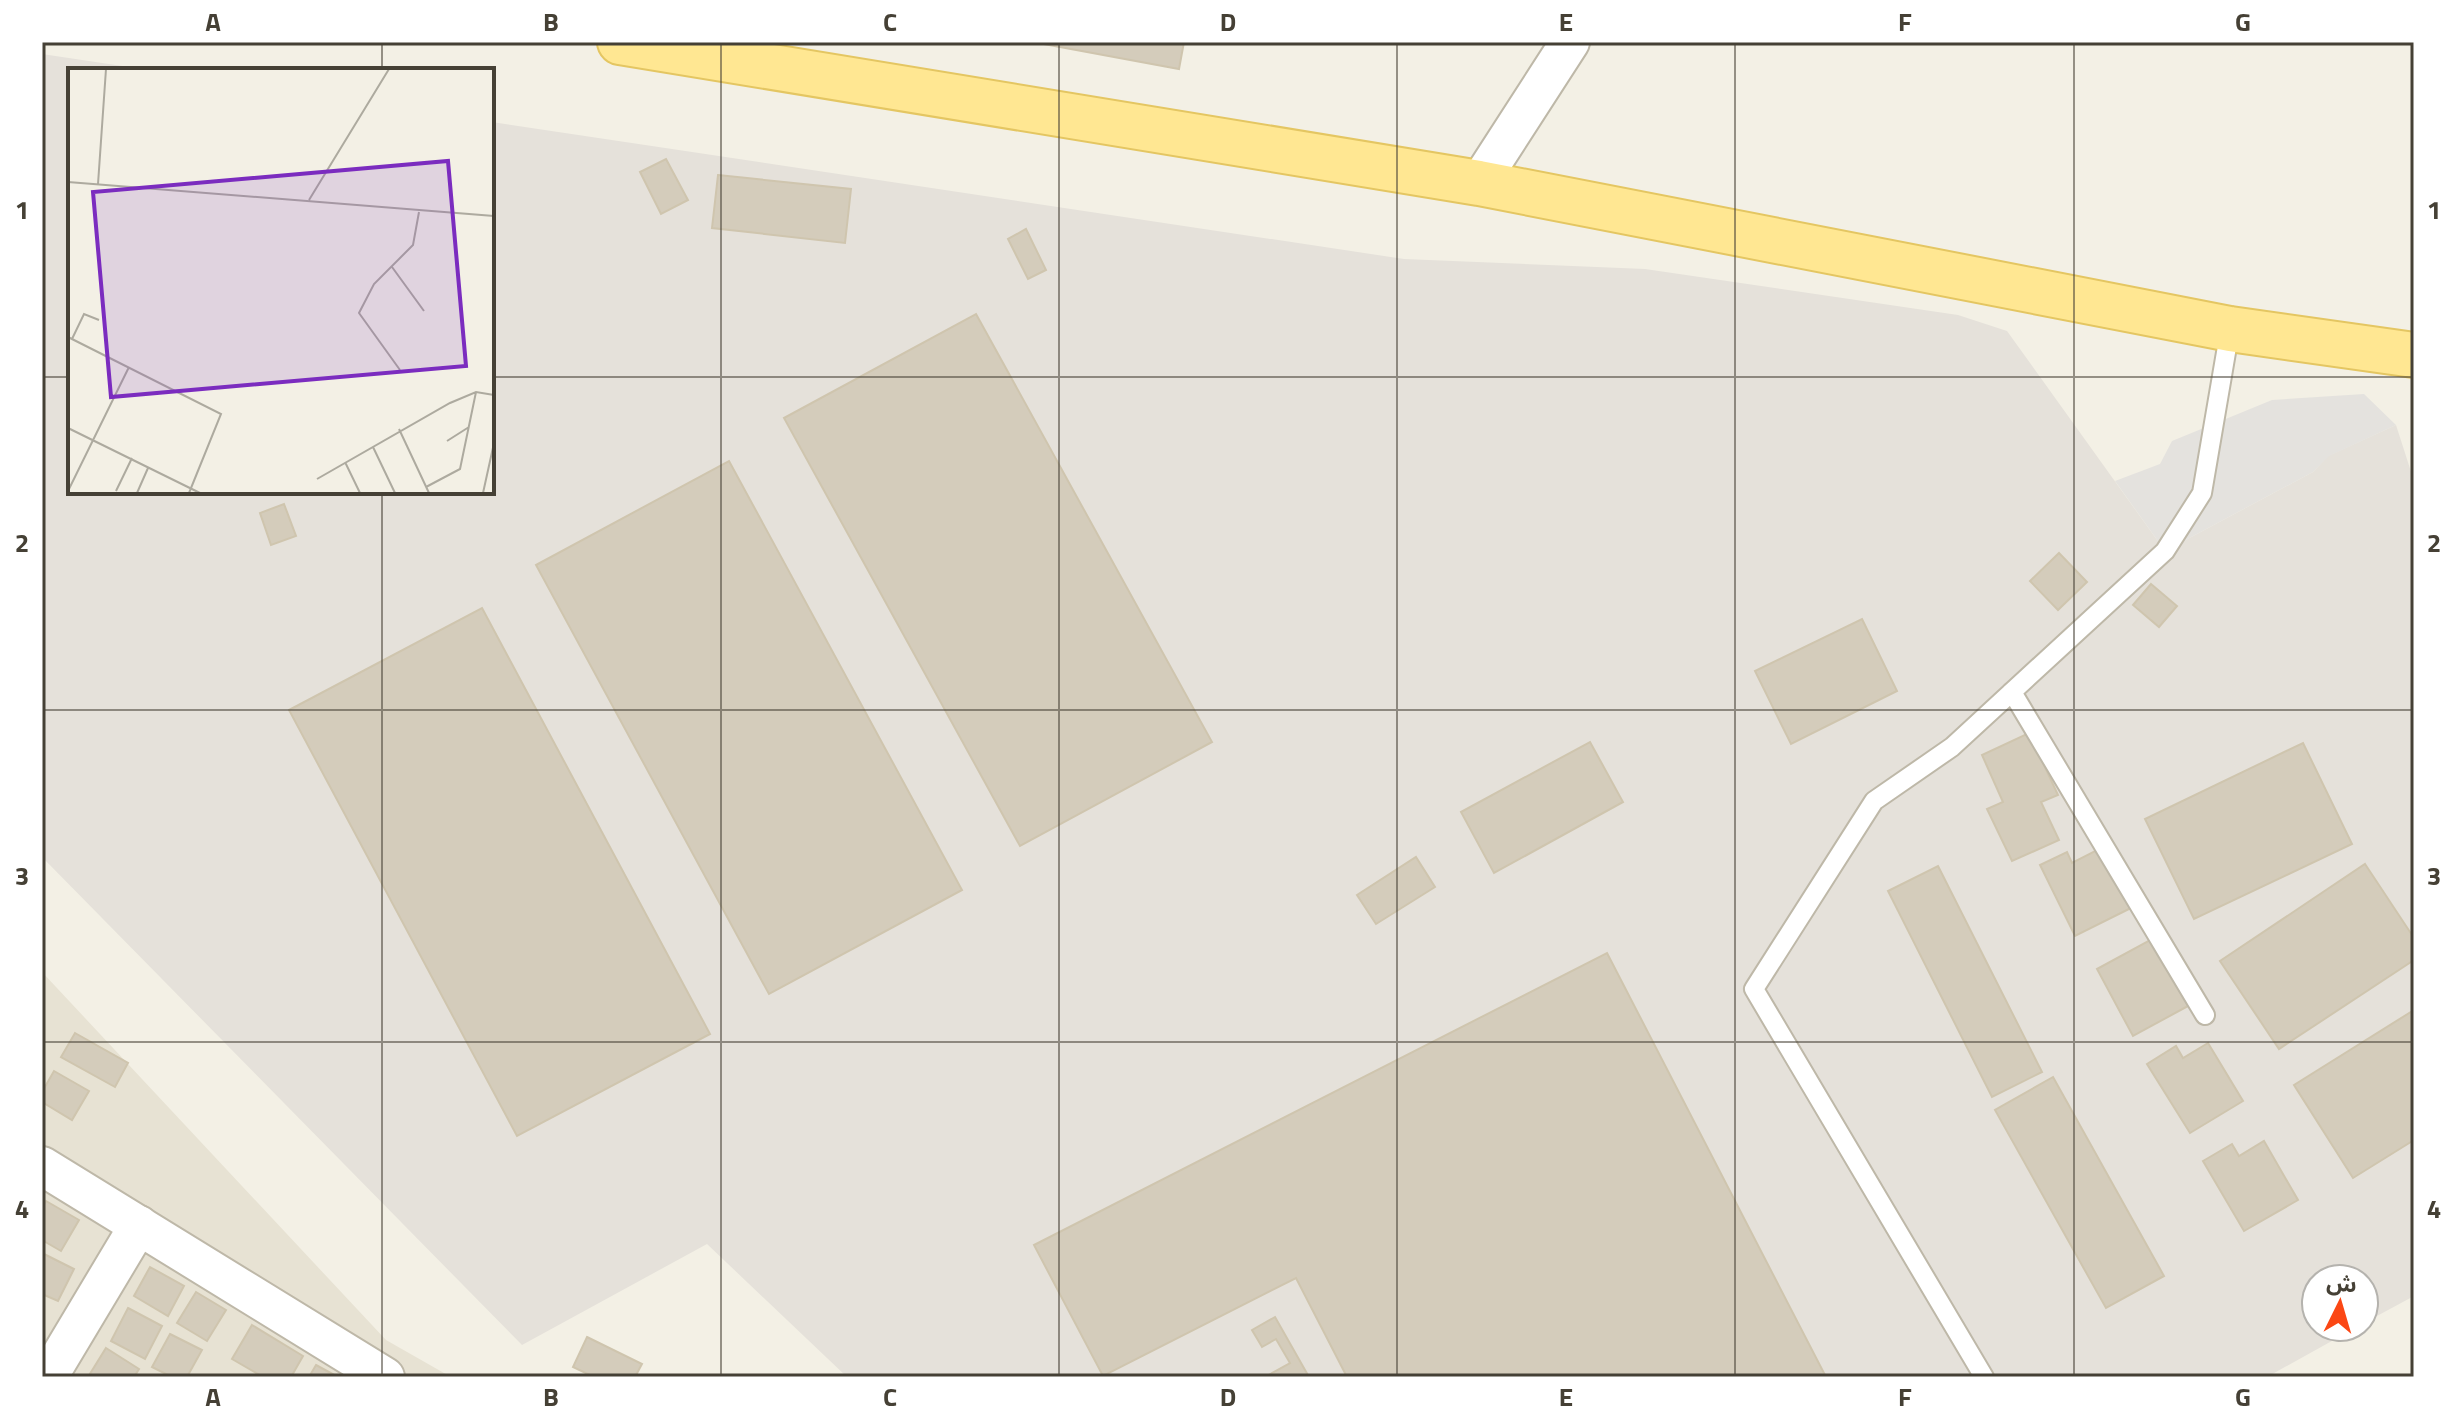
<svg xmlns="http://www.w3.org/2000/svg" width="2456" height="1419" viewBox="0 0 2456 1419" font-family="'Titillium Web','Noto Sans Arabic',sans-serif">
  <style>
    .residential { fill: #e7e2d3 }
    .industrial { fill: #e5e1da }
    .parking { fill: #e4e2de }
    .building { fill: #d4ccbb; stroke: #cfc5ae; stroke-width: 2 }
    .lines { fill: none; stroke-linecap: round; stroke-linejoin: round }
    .service-casing { stroke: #beb8a8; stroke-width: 22 }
    .minor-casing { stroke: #beb8a8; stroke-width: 42 }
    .primary-casing { stroke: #e4c662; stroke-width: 48 }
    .service { stroke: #fff; stroke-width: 18 }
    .minor { stroke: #fff; stroke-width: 38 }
    .primary { stroke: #ffe792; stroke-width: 44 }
    .grid { fill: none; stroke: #454035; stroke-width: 2; stroke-opacity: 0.55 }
    .inset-road { fill: none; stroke: #adaa9f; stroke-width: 2 }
    .view { fill: #7b2cbf; fill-opacity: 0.15; stroke: #7b2cbf; stroke-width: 4 }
    .inset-edge { fill: none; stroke: #454035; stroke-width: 4 }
    .neatline { fill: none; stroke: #454035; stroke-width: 3 }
    .grid-label { font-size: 26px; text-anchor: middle; font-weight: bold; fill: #454035 }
  </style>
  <rect width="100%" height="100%" fill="#f3f0e5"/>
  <path class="residential" d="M42 972 386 1340 451 1377H42Z"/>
  <path class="industrial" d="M42 54 149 70H70V492H492V122L1404 259 1645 269 1958 315 2007 331 2165 551 2313 472 2328 456 2396 425 2414 481V1296L2364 1323V1279H2316V1327H2357L2267 1377H847L707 1244 522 1345 42 857Z"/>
  <path class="parking" d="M2364 394 2396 425 2329 456 2313 472 2165 551 2115 481 2160 464 2172 441 2272 400Z"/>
  <g class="building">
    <path d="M1033 42H1184L1179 69Z"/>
    <path d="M666 159 688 200 661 214 640 172Z"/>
    <path d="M718 175 851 189 845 243 712 228Z"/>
    <path d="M1026 229 1046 270 1028 279 1008 239Z"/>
    <path d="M976 314 1212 742 1020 846 784 418Z"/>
    <path d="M729 461 962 890 769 994 536 565Z"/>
    <path d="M284 504 296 536 271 545 260 513Z"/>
    <path d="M2059 553 2087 582 2058 610 2030 581Z"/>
    <path d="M2151 584 2177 606 2159 627 2133 605Z"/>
    <path d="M482 608 710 1034 517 1136 289 710Z"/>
    <path d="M1862 619 1897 691 1791 744 1755 671Z"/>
    <path d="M2029 733 2058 795 2041 802 2059 840 2012 861 1987 809 2003 802 1982 755Z"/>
    <path d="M1590 742 1623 802 1494 873 1461 812Z"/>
    <path d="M2303 743 2352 844 2194 919 2145 819Z"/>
    <path d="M2103 847 2133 907 2075 936 2040 865 2067 852 2072 863Z"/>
    <path d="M1416 857 1435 887 1376 924 1357 895Z"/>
    <path d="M2365 864 2414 938V960L2279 1049 2220 961Z"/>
    <path d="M1938 866 2042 1072 1992 1097 1888 891Z"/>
    <path d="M2152 939 2188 1006 2133 1036 2097 969Z"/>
    <path d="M1607 953 1826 1377H1347L1296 1278 1103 1376 1034 1245Z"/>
    <path d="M2414 1010V1140L2353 1178 2294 1085Z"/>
    <path d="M75 1033 128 1063 115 1087 61 1057Z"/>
    <path d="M2208 1043 2243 1101 2190 1133 2147 1064 2176 1046 2183 1058Z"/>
    <path d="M54 1071 89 1091 72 1120 42 1102V1092Z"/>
    <path d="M2053 1077 2164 1276 2106 1308 1995 1110Z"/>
    <path d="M2264 1141 2298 1200 2244 1231 2203 1161 2232 1144 2239 1156Z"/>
    <path d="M46 1201 79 1220 61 1251 42 1240V1208Z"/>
    <path d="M42 1253 74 1269 58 1301 42 1294Z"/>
    <path d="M150 1267 184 1286 168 1316 134 1296Z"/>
    <path d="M196 1292 226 1310 207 1341 177 1323Z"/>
    <path d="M128 1308 162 1326 145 1359 111 1341Z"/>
    <path d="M1275 1317 1309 1377H1265L1290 1363 1276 1339 1262 1347 1252 1330Z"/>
    <path d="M252 1325 303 1356 291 1377H263L232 1359Z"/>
    <path d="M170 1334 202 1350 187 1377H172L152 1367Z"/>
    <path d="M587 1337 642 1364 635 1377H594L573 1367Z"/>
    <path d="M106 1348 139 1369 134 1377H88Z"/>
    <path d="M316 1365 338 1377H309Z"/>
  </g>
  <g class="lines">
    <g class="service-casing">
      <g id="service">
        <path d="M2012 692 2205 1015"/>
        <path d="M1984 1377 1754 989 1874 801 1952 747 2165 551 2202 493 2230 329"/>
      </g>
    </g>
    <g class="minor-casing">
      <g id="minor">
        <path d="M1479 183 1570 42"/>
        <path d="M42 1166 385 1377"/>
        <path d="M48 1377 139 1225"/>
      </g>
    </g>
    <g class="primary-casing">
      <path id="primary" d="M620 42 1479 183 2230 329 2414 355"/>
    </g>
    <use href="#service" class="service"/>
    <use href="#minor" class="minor"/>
    <use href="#primary" class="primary"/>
  </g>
  <path class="grid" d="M382 42V70M721 42V1377M1059 42V1377M1397 42V1377M1735 42V1377M2074 42V1377M42 377H70M492 377H2414M382 492V1377M42 710H2414M42 1042H2414"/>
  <g transform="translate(68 68)">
    <rect width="426" height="426" fill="#f3f0e5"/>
    <path class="inset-road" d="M0 114 426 148M30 116 38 1M241 132 321 1M324 199 356 243M0 269 153 346 121 425M4 271 16 246 31 252M332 302 291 245 306 216 345 177 351 144M0 360 132 425M331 361 361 425M379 373 401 359M305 379 327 425M277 394 292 425M249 411 382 335 408 324 426 327M358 419 392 401 408 324M0 423 61 299M48 423 64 390M69 425 80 400M415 425 426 375"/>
    <path class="view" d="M380 93 398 298 43 329 25 124Z"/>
    <rect width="426" height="426" class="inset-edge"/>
  </g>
  <rect width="2456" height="1419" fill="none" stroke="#ffffff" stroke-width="88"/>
  <g transform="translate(2340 1303) rotate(5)"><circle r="38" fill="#ffffff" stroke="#b5b3ae" stroke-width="2"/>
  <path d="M0-6L14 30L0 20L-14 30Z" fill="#fb4714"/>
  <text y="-12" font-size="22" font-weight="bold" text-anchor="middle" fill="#454035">ش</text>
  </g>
  <rect x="44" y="44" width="2368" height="1331" class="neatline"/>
  <g class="grid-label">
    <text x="213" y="31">A</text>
    <text x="551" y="31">B</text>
    <text x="890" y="31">C</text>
    <text x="1228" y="31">D</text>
    <text x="1566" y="31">E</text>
    <text x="1905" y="31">F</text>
    <text x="2243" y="31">G</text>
    <text x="22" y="219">1</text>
    <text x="2434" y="219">1</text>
    <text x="22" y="552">2</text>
    <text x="2434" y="552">2</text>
    <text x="22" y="885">3</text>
    <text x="2434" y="885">3</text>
    <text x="22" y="1218">4</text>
    <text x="2434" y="1218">4</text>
    <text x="213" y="1406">A</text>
    <text x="551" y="1406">B</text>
    <text x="890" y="1406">C</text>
    <text x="1228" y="1406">D</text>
    <text x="1566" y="1406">E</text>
    <text x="1905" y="1406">F</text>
    <text x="2243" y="1406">G</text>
  </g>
</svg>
